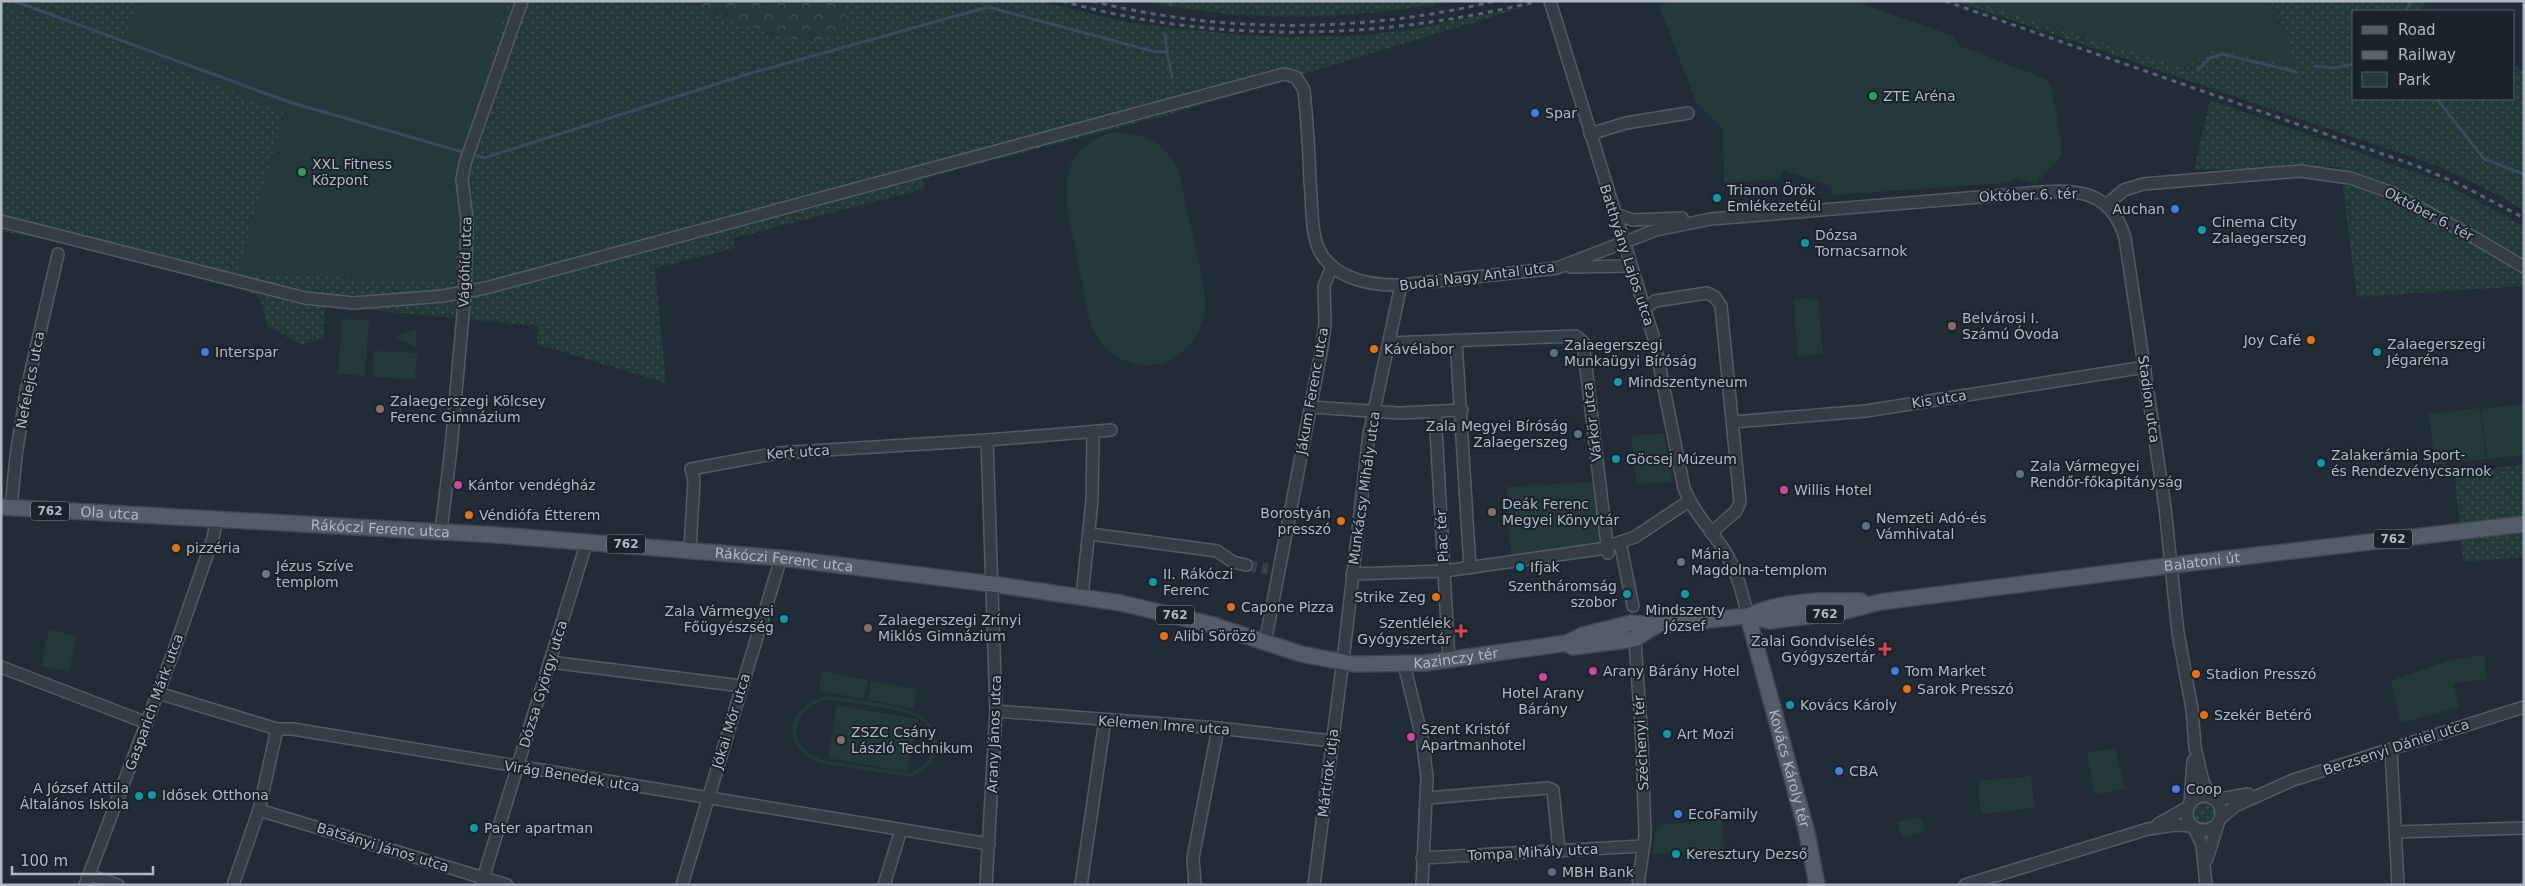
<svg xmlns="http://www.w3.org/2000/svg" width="2525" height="886" viewBox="0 0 2525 886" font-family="'DejaVu Sans',sans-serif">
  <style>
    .grass { fill: url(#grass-dots) }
    .forest { fill: url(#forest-crowns) }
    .green { fill: #243939; fill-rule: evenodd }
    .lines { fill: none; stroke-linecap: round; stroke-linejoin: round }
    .stream { stroke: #374b5f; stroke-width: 3 }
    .minor-tunnel { stroke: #36414c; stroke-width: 11; stroke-dasharray: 11 5.5; stroke-linecap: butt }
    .minor-casing { stroke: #525c65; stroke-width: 14 }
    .major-casing { stroke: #3e4751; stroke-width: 18 }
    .minor { stroke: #353e47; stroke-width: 11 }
    .major { stroke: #525d67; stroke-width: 15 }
    .rail { stroke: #57626e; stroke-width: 3; stroke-dasharray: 5 5; stroke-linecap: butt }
    .leisure-dot { fill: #2e9e5b; stroke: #1a232c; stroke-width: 2 }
    .shop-dot { fill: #3f7fe0; stroke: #1a232c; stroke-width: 2 }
    .culture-dot { fill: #0f9aa8; stroke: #1a232c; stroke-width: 2 }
    .education-dot { fill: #8d6e63; stroke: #1a232c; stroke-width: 2 }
    .food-dot { fill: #e8710a; stroke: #1a232c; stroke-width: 2 }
    .service-dot { fill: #5c6f8a; stroke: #1a232c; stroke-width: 2 }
    .hotel-dot { fill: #d1479c; stroke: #1a232c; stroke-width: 2 }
    .worship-dot { fill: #6b7280; stroke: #1a232c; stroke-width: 2 }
    .health-dot { fill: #e0444e; stroke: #1a232c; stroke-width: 2 }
    .labels { text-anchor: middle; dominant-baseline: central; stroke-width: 4; stroke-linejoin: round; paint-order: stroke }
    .shield { fill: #1a232c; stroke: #828c96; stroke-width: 1 }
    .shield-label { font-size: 12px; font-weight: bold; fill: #afb9c4 }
    .poi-label { font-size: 14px; fill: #afb9c4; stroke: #1a232c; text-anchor: start }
    .street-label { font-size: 14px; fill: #afb9c4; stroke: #1a232c }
  </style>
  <defs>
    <pattern id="grass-dots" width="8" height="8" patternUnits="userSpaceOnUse" patternTransform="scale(1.25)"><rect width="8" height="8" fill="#243939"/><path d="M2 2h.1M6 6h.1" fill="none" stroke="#415454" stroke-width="1.8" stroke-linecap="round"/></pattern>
    <pattern id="forest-crowns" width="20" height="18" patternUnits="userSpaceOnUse" patternTransform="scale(1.25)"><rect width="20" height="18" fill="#243939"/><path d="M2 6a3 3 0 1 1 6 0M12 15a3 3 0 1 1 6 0" fill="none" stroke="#415454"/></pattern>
  </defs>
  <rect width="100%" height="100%" fill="#212c37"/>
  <g class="grass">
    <path d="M34 1H139L121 47 285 113 238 272 456 282V257L462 220 460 156 508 1H681L773 35 845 21V1H1040L1129 23 1241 35 1292 37 1353 36 1416 29 1531 5 1172 114 922 179 924 189 733 238 735 248 655 268 666 383 537 344 538 326 325 306 323 338 302 345 267 326 261 302 255 294 70 244 1 231V5L34 13Z"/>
    <path d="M1144 1H1453C1352 20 1246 23 1144 1Z"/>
    <path d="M1956 1H1975L2186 69C2196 59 2202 52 2216 49L2295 65 2284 26 2270 9 2271 1H2427L2421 11H2354V99H2514V65L2522 71 2524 69V211L2504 198 2443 168Z"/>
    <path d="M2210 100 2440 181 2524 226V286L2357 297 2340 167 2194 170Z"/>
    <path d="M2524 464V557L2463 562 2455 474Z"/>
    <circle cx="2204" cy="813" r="10"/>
  </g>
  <path class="forest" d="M681 1H845V21C837 30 830 38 818 41 796 47 707 10 681 1Z"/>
  <g class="green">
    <path d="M1 1H34V13L1 5Z"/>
    <path d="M139 1H508L460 156 462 220 456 257V282L237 273 285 113 120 47Z"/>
    <path d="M1682 1H1854L1953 36 1960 46 2046 79 2052 89 2063 153 2036 184 2016 177 2009 183 1832 195 1831 186 1783 170 1780 179 1724 183 1723 130 1696 102 1659 5Z"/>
    <path d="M1975 1H2271L2270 9 2284 26 2296 65 2216 49C2202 52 2195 58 2186 69Z"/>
    <path d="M1114 132C1144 133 1165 142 1179 170 1185 200 1191 230 1198 259 1201 275 1206 292 1205 308 1203 339 1178 366 1146 365 1123 364 1105 351 1094 332 1085 308 1082 282 1077 257 1067 206 1048 151 1114 132Z"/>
    <path d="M1818 298 1823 354 1798 356 1793 300Z"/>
    <path d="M342 319 369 320 365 376 338 374Z"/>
    <path d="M416 329V347L394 337Z"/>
    <path d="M374 351 417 353 415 379 373 377Z"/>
    <path d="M2524 404V455L2487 459 2481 409Z"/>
    <path d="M2480 408 2486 459 2435 465 2429 414Z"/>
    <path d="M1664 433 1672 482 1637 484 1631 436Z"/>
    <path d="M1595 482 1603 545 1511 558 1507 487Z"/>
    <path d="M49 630 77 636 69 672 41 666Z"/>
    <path d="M2484 655 2487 679 2453 683 2459 707 2401 723 2391 681 2447 661Z"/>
    <path d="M822 671 868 680 864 699 819 691Z"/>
    <path d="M871 681 917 689 913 708 868 700Z"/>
    <path d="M825 696C848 698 906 705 923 717 933 724 937 736 937 747 936 763 924 772 910 777L821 763C780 748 784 708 825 696ZM825 700C847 702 903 708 920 719 929 725 933 735 933 746 932 761 922 768 909 773L822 760C786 747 789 710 825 700Z"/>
    <path d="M837 705 917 719 907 772 828 758Z"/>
    <path d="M2115 749 2125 789 2094 794 2087 752Z"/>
    <path d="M2031 776 2035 808 1981 814 1978 781Z"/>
    <path d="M1918 817 1922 819 1925 828 1923 832 1902 838 1897 822Z"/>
    <path d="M1722 819 1724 851 1652 854 1657 825Z"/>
  </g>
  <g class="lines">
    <g class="stream">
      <path d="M14 1 289 102 466 153"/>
      <path d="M1170 5V1"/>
      <path d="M2406 11 2411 1"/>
      <path d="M1167 52 1172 77"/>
      <path d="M2315 66 2333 68 2354 64"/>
      <path d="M2198 70 2210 58 2222 54 2296 72"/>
      <path d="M2437 99 2484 159 2524 174"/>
      <path d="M472 154 484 158 748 74 988 7 1152 51 1167 52 1165 34"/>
    </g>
    <path class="minor-tunnel" d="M1246 565 1268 569"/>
    <g class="minor-casing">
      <g id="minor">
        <path d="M1550 1 1654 339 1684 488C1693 512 1710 528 1724 550 1737 570 1742 593 1748 616"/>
        <path d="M1590 134 1626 123 1688 113"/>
        <path d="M2106 205 2124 190 2143 184 2300 171 2350 178 2390 192 2475 238 2524 267"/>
        <path d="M1613 213 1633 220 1682 218"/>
        <path d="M1 221 305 298 353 303 443 296 486 288 1284 74 1296 77 1304 90C1307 120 1309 151 1310 181 1312 200 1311 220 1315 238 1324 277 1367 286 1401 285L1557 268 1656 230 1711 219 2017 194C2064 190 2109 182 2125 238L2165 507 2178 633 2192 709 2195 747 2203 782 2212 798"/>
        <path d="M1571 267 1631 266"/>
        <path d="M1645 308 1655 301 1707 293 1715 297 1721 306 1740 502 1736 511 1711 533"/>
        <path d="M1456 340 1470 568"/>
        <path d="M1389 343 1576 336 1583 342 1608 553"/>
        <path d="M1310 407 1400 413 1462 410"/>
        <path d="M1435 412 1449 660"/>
        <path d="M1733 422 1866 411 2145 367"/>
        <path d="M11 508 16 456 26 392 58 254"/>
        <path d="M441 531 451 448 465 292 467 220 462 180 465 163 522 1"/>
        <path d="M1090 534 1217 551 1233 562 1246 565"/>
        <path d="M1620 542 1633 606"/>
        <path d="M690 549 694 480 691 469 778 453 987 440 1111 430"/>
        <path d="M1352 574 1445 571 1600 549 1635 537 1689 501"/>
        <path d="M1082 597 1092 500 1093 432"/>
        <path d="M1635 639 1642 744 1645 836 1638 885"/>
        <path d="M1265 643 1322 347 1325 324 1324 286 1332 266"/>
        <path d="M550 662 742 686"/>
        <path d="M1404 664 1422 738 1427 777 1422 885"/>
        <path d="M1 667 147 723"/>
        <path d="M158 693 277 729H293L989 844"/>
        <path d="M996 711 1218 728 1332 741"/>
        <path d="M2391 749 2398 885"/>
        <circle cx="2204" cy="813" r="17"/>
        <path d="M1428 798 1548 788 1553 790 1559 851"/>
        <path d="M2215 800 2248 794"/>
        <path d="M2190 804 2193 761"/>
        <path d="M259 810 507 885"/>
        <path d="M2221 818 2235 806 2293 780 2524 707"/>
        <path d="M2158 824 2188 807"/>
        <path d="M2194 828 2202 845 2206 885"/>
        <path d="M2396 832 2524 828"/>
        <path d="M1422 858 1643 846"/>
        <path d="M2207 859 2218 824"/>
        <path d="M89 875 118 885"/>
        <path d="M85 885 173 653 213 538 217 518"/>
        <path d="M233 885 259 810 277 729"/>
        <path d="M481 885 587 541"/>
        <path d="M682 885 781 558"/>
        <path d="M884 885 901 830"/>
        <path d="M986 885 996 711 987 440"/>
        <path d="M1081 885 1105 720"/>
        <path d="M1195 885 1193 858 1218 728"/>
        <path d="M1314 885 1345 644 1369 434 1401 285"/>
        <path d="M1965 885 2148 829 2176 825 2192 826"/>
      </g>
    </g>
    <g class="major-casing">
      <g id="major">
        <path id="s1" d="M1 507 497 535 781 558 992 584 1121 603 1213 625 1301 654 1354 664 1425 663 1567 643 1583 635 1631 623 1657 625 1748 616 1770 621 1841 612 1880 602 2190 563 2524 524"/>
        <path id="s2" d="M1748 616 1807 833 1817 885"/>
        <path d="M1748 616C1784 600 1822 600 1861 601"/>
        <path d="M1567 644 1573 647 1635 639 1657 625"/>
      </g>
    </g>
    <use href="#minor" class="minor"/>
    <use href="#major" class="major"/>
    <g class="rail">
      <path d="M1062 1C1219 45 1380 40 1538 1"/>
      <path d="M1092 1C1223 34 1363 33 1495 1"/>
      <path d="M1945 1 2414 165 2459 184 2524 218"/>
    </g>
  </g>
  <g class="leisure-dot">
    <circle cx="1873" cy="96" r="5"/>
    <circle cx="302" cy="172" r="5"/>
  </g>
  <g class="shop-dot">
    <circle cx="1535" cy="113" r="5"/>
    <circle cx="2175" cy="209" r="5"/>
    <circle cx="205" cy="352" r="5"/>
    <circle cx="1895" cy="671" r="5"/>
    <circle cx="1839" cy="771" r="5"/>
    <circle cx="2176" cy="789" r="5"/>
    <circle cx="1678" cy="814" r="5"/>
  </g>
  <g class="culture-dot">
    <circle cx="1717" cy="198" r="5"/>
    <circle cx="2202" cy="230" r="5"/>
    <circle cx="1805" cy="243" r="5"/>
    <circle cx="2377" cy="352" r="5"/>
    <circle cx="1618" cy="382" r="5"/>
    <circle cx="1616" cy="459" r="5"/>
    <circle cx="2321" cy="463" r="5"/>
    <circle cx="1520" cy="567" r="5"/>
    <circle cx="1153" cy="582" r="5"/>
    <circle cx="1627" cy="594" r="5"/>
    <circle cx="1685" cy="594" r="5"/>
    <circle cx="784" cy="619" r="5"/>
    <circle cx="1790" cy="705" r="5"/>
    <circle cx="1667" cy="734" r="5"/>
    <circle cx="152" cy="795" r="5"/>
    <circle cx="139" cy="796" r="5"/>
    <circle cx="474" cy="828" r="5"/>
    <circle cx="1676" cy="854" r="5"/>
  </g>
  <g class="education-dot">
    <circle cx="1952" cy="326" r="5"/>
    <circle cx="380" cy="409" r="5"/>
    <circle cx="1492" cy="512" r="5"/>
    <circle cx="868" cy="628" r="5"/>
    <circle cx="841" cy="740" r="5"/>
  </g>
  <g class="food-dot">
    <circle cx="2311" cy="340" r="5"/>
    <circle cx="1374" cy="349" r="5"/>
    <circle cx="469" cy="515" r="5"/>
    <circle cx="1341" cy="521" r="5"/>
    <circle cx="176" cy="548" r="5"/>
    <circle cx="1436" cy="597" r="5"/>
    <circle cx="1231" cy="607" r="5"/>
    <circle cx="1164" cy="636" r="5"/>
    <circle cx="2196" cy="674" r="5"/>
    <circle cx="1907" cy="689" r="5"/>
    <circle cx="2204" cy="715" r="5"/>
  </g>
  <g class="service-dot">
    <circle cx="1554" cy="353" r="5"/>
    <circle cx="1578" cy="434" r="5"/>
    <circle cx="2020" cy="474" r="5"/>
    <circle cx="1866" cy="526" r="5"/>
    <circle cx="1552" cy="872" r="5"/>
  </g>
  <g class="hotel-dot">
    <circle cx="458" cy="485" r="5"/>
    <circle cx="1784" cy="490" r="5"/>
    <circle cx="1593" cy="671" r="5"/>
    <circle cx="1543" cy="677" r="5"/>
    <circle cx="1411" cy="737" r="5"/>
  </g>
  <g class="worship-dot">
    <circle cx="1681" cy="562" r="5"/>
    <circle cx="266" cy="574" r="5"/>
  </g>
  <g class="health-dot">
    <path d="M1458.5 623.5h5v5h5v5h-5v5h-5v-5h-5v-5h5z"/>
    <path d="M1882.5 641.5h5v5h5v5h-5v5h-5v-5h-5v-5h5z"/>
  </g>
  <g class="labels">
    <g class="shield">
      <rect x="31" y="501.5" width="38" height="19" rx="4"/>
      <rect x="2374" y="529.5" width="38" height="19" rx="4"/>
      <rect x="607" y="534.5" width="38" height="19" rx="4"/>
      <rect x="1806" y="604.5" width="38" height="19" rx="4"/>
      <rect x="1156" y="605.5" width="38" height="19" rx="4"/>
    </g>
    <g class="shield-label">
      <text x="50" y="511">762</text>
      <text x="2393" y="539">762</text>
      <text x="626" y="544">762</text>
      <text x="1825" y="614">762</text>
      <text x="1175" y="615">762</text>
    </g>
    <g class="poi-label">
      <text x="1883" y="96">ZTE Aréna</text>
      <text x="1545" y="113">Spar</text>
      <text x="312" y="164">XXL Fitness<tspan x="312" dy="16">Központ</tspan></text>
      <text x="1727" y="190">Trianon Örök<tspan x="1727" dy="16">Emlékezetéül</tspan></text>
      <text x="2165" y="209" text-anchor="end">Auchan</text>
      <text x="2212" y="222">Cinema City<tspan x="2212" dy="16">Zalaegerszeg</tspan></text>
      <text x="1815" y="235">Dózsa<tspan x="1815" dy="16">Tornacsarnok</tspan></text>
      <text x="1962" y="318">Belvárosi I.<tspan x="1962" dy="16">Számú Óvoda</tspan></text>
      <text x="2301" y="340" text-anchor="end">Joy Café</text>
      <text x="2387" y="344">Zalaegerszegi<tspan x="2387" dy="16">Jégaréna</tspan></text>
      <text x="1564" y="345">Zalaegerszegi<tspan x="1564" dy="16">Munkaügyi Bíróság</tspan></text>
      <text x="1384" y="349">Kávélabor</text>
      <text x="215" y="352">Interspar</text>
      <text x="1628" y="382">Mindszentyneum</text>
      <text x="390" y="401">Zalaegerszegi Kölcsey<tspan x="390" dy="16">Ferenc Gimnázium</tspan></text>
      <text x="1568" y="426" text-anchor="end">Zala Megyei Bíróság<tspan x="1568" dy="16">Zalaegerszeg</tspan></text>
      <text x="2331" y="455">Zalakerámia Sport-<tspan x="2331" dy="16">és Rendezvénycsarnok</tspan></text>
      <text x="1626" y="459">Göcsej Múzeum</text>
      <text x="2030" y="466">Zala Vármegyei<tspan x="2030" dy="16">Rendőr-főkapitányság</tspan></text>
      <text x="468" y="485">Kántor vendégház</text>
      <text x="1794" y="490">Willis Hotel</text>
      <text x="1502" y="504">Deák Ferenc<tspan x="1502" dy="16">Megyei Könyvtár</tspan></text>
      <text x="1331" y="513" text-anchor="end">Borostyán<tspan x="1331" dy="16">presszó</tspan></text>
      <text x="479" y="515">Véndiófa Étterem</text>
      <text x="1876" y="518">Nemzeti Adó-és<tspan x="1876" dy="16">Vámhivatal</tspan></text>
      <text x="186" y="548">pizzéria</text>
      <text x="1691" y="554">Mária<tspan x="1691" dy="16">Magdolna-templom</tspan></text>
      <text x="276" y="566">Jézus Szíve<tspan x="276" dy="16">templom</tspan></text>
      <text x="1530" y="567">Ifjak</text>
      <text x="1163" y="574">II. Rákóczi<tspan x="1163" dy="16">Ferenc</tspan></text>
      <text x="1617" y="586" text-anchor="end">Szentháromság<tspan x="1617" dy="16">szobor</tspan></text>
      <text x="1426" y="597" text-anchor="end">Strike Zeg</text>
      <text x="1241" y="607">Capone Pizza</text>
      <text x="1685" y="610" text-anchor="middle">Mindszenty<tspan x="1685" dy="16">József</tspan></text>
      <text x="774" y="611" text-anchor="end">Zala Vármegyei<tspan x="774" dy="16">Főügyészség</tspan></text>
      <text x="878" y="620">Zalaegerszegi Zrínyi<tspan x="878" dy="16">Miklós Gimnázium</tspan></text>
      <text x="1451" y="623" text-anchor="end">Szentlélek<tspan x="1451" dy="16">Gyógyszertár</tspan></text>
      <text x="1174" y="636">Alibi Söröző</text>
      <text x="1875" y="641" text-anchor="end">Zalai Gondviselés<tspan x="1875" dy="16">Gyógyszertár</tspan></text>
      <text x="1603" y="671">Arany Bárány Hotel</text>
      <text x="1905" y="671">Tom Market</text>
      <text x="2206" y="674">Stadion Presszó</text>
      <text x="1917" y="689">Sarok Presszó</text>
      <text x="1543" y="693" text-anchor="middle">Hotel Arany<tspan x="1543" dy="16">Bárány</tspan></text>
      <text x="1800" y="705">Kovács Károly</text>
      <text x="2214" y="715">Szekér Betérő</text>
      <text x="1421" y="729">Szent Kristóf<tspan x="1421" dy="16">Apartmanhotel</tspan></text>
      <text x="851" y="732">ZSZC Csány<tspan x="851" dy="16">László Technikum</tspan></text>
      <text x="1677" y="734">Art Mozi</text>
      <text x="1849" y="771">CBA</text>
      <text x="129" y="788" text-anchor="end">A József Attila<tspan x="129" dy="16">Általános Iskola</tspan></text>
      <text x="2186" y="789">Coop</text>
      <text x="162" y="795">Idősek Otthona</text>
      <text x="1688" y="814">EcoFamily</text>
      <text x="484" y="828">Pater apartman</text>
      <text x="1686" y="854">Keresztury Dezső</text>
      <text x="1562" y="872">MBH Bank</text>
    </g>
    <g class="street-label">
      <text transform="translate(2028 195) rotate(-2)">Október 6. tér</text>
      <text transform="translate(2429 214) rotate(28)">Október 6. tér</text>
      <text transform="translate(1627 255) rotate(72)">Batthyány Lajos utca</text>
      <text transform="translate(465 262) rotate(-88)">Vágóhíd utca</text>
      <text transform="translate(1477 276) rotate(-7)">Budai Nagy Antal utca</text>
      <text transform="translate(30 380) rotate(-79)">Nefelejcs utca</text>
      <text transform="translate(1312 391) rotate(-80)">Jákum Ferenc utca</text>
      <text transform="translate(1939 399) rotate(-9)">Kis utca</text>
      <text transform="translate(2149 399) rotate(82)">Stadion utca</text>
      <text transform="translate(1592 422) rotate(-97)">Várkör utca</text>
      <text transform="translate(798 452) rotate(-4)">Kert utca</text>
      <text transform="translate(1364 488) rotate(-82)">Munkácsy Mihály utca</text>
      <text stroke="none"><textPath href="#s1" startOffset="109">Ola utca</textPath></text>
      <text stroke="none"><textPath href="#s1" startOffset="380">Rákóczi Ferenc utca</textPath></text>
      <text transform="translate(1442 536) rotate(-93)">Piac tér</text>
      <text stroke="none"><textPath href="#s1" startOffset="785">Rákóczi Ferenc utca</textPath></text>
      <text stroke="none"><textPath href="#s1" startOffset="2224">Balatoni út</textPath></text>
      <text stroke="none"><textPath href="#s1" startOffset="1468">Kazinczy tér</textPath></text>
      <text transform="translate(543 684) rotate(-73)">Dózsa György utca</text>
      <text transform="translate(154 702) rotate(-70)">Gasparich Márk utca</text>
      <text transform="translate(731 721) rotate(-73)">Jókai Mór utca</text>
      <text transform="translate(1164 725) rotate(4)">Kelemen Imre utca</text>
      <text transform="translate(994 734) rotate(-88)">Arany János utca</text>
      <text transform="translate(1641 743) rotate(-93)">Széchenyi tér</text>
      <text transform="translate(2396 747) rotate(-18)">Berzsenyi Dániel utca</text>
      <text stroke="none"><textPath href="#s2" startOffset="158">Kovács Károly tér</textPath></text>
      <text transform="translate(1328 773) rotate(-83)">Mártírok útja</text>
      <text transform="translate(572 776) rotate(9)">Virág Benedek utca</text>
      <text transform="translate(383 847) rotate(17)">Batsányi János utca</text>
      <text transform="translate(1533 852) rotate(-3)">Tompa Mihály utca</text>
    </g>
  </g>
  <rect width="2525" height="886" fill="none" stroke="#afb9c4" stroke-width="5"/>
  <rect x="2352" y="10" width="162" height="90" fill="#1a232c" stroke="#565f69"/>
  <rect x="2362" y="26" width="25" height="8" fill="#525d67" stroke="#565f69"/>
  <text x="2398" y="35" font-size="15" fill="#afb9c4">Road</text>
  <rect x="2362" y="51" width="25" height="8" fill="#57626e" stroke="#565f69"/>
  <text x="2398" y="60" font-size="15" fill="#afb9c4">Railway</text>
  <rect x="2362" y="72" width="25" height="15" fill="#243939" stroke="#565f69"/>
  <text x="2398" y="85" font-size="15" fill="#afb9c4">Park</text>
  <path d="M12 866v8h141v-8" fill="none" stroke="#afb9c4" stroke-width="2.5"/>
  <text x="20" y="866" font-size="15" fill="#afb9c4" stroke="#1a232c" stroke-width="4" paint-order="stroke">100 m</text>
</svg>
